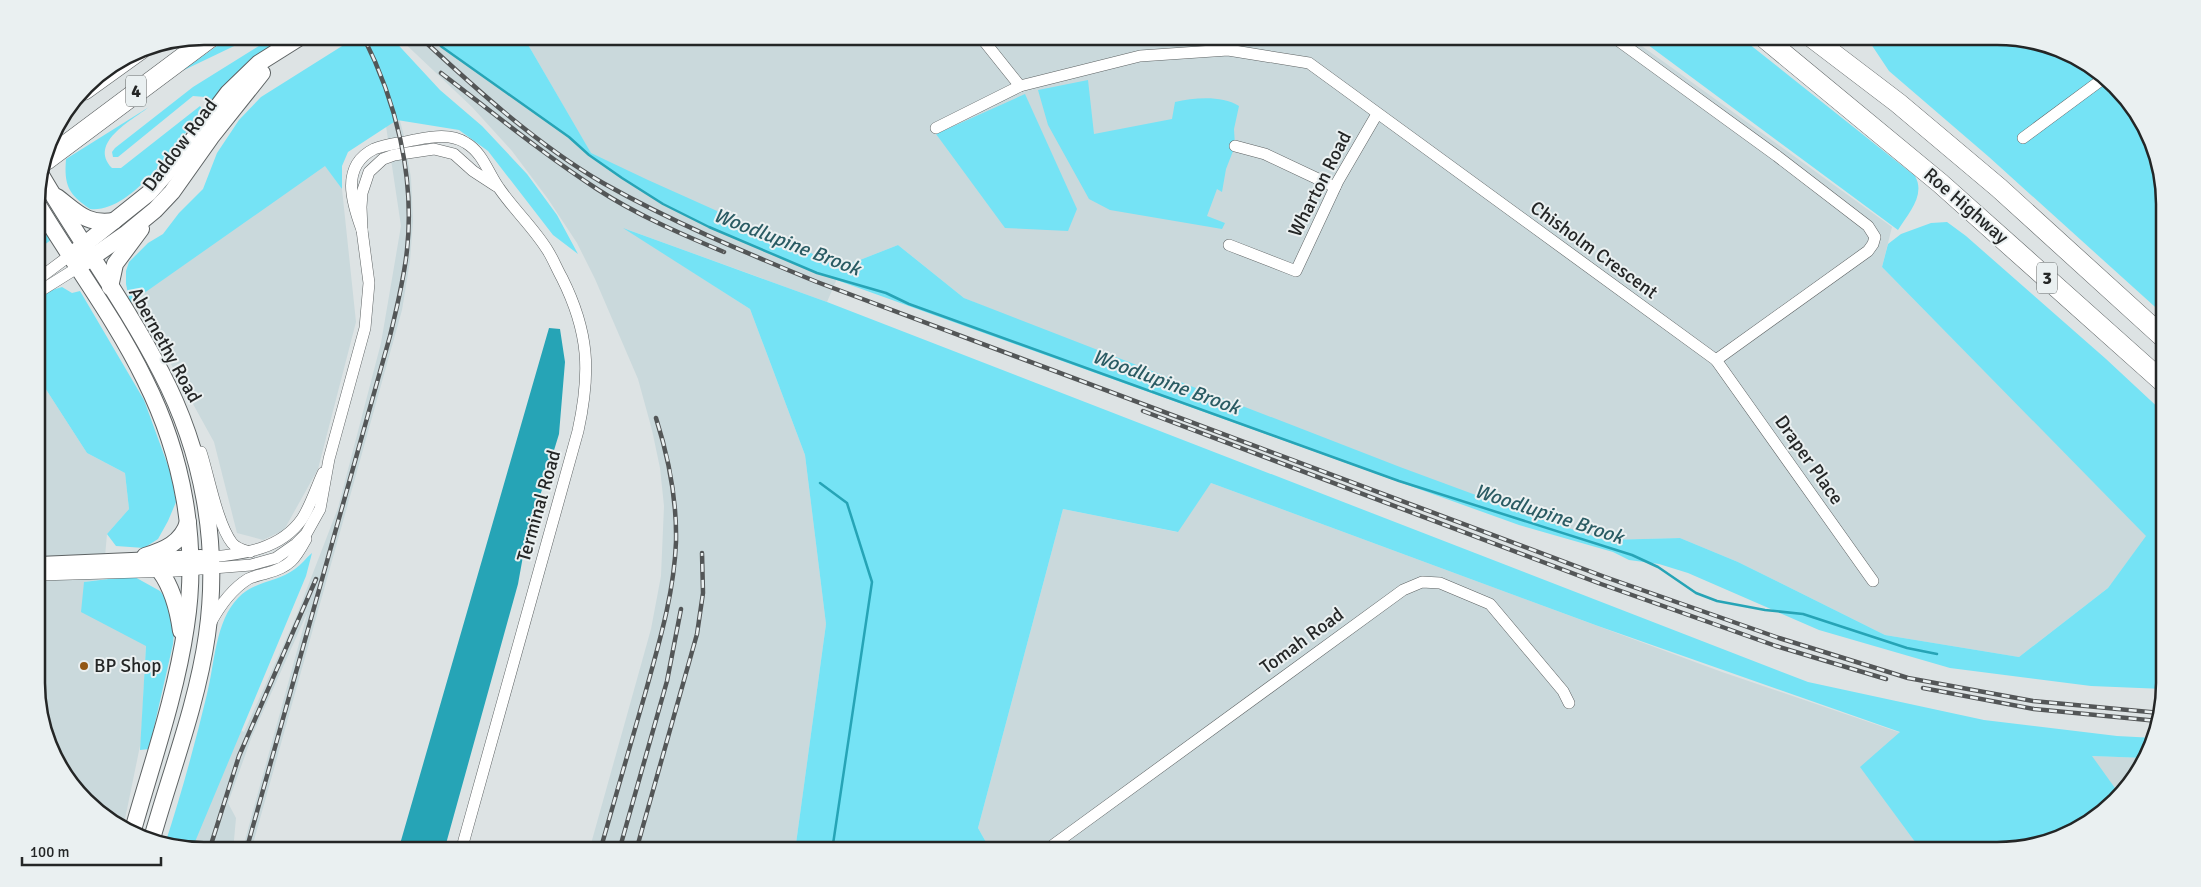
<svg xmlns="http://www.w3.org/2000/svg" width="2201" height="887" viewBox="0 0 2201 887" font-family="Signika,sans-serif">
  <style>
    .built { fill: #cad9dc }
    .green { fill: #75e3f5 }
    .water { fill: #26a4b6 }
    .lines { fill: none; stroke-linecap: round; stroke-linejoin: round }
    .stream { stroke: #26a4b6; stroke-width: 2.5 }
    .street-casing { stroke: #5d6263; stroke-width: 12 }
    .secondary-casing { stroke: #5d6263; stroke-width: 18 }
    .highway-casing { stroke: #5d6263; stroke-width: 21 }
    .street { stroke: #fff; stroke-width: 11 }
    .secondary { stroke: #fff; stroke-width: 16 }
    .highway { stroke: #fff; stroke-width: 20 }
    .rail-casing { stroke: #535657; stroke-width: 4.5 }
    .rail { stroke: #eaf0f1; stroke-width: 2.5; stroke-dasharray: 8; stroke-linecap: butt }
    .poi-dot { fill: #935816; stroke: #eaf0f1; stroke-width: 2 }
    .labels { text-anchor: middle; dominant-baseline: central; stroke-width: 4; stroke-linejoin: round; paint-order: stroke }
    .shield { fill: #eaf0f1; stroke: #5f6363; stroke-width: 1 }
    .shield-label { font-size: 18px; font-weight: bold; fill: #242626 }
    .street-label { font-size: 19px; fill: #242626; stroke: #eaf0f1 }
    .poi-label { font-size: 19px; fill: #242626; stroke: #eaf0f1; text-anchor: start }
    .water-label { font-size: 20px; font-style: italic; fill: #2a5b63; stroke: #eaf0f1 }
    .rim { fill: none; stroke: #242626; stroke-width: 2.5 }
  </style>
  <rect width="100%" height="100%" fill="#dde3e4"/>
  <g class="built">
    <path d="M356 36H368L392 91 404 136 411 178 413 221 410 261 402 310 251 851H242L308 611 252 736 228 803 236 818 233 851H204L170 845 205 710 244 732 296 617 338 508 381 343 401 226 383 106 353 38Z"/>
    <path d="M397 36H431L442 47 590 152 523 36H1628L1892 227 1882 267 2147 536 2108 588 2019 657 1885 635 1738 562 1680 538 1605 540 1403 478 964 298 898 245 842 267 827 302 626 229 750 309 805 455 826 624 795 851H589L651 629 661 576 664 506 660 468 652 430 638 379 595 279 577 243 548 199 512 151 472 107Z"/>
    <path d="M325 165 342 189 356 322 318 469 284 530 263 540 237 533 214 442 135 299Z"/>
    <path d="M38 377 87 453 125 473 129 509 107 534 103 579 84 582 146 645 141 741 124 824 78 793 39 715Z"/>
    <path d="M1211 483 1722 672 1901 733 1861 767 1921 850 991 851 978 828 1063 509 1177 532Z"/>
    <path d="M2091 756 2145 758 2130 785 2120 795Z"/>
  </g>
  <g class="green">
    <path d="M231 36H255L182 71Z"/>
    <path d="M275 36H284C256 55 233 77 210 102L205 97 193 96 118 157H113L112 152 115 148 193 87Z"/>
    <path d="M358 36H390L440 90 482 126 527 174 557 215 578 254 553 235 488 151 459 130 397 120 348 152 342 166V189L325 166 130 303 126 284V271L129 262 148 243 163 234 179 213 203 189 217 153 239 120 261 97Z"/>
    <path d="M431 36H523L591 153 648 180 842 267 898 245 964 298 1400 467 1538 518 1605 540 1680 538 1738 562 1885 635 2019 657 2108 588 2146 536 1882 267 1888 244 1901 234 1931 223 1947 222 1966 236 2106 359 2164 413V689L2091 686 1950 668 1819 630 1688 573 1659 564 1629 560 1613 552 1519 525 817 273 709 227 663 204 622 178 589 155 569 137 442 47Z"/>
    <path d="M1636 36H1739L1915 176C1926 195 1908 214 1898 230Z"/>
    <path d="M1858 36H1997L2051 45 2090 65 2130 102 2163 182 2164 315 1989 157 1889 71 1871 44Z"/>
    <path d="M1088 80 1094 134 1172 119 1175 102C1194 98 1221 95 1239 106L1234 129 1235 146 1226 169 1222 192 1217 189 1207 216 1225 223 1222 229 1110 210 1089 199 1048 125 1038 90Z"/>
    <path d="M1025 94 1077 209 1068 231 1005 228 936 134Z"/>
    <path d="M200 106 202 109 200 114C176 144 131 214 90 209 68 194 64 185 66 159L149 107C131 121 88 143 112 168H121Z"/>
    <path d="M37 216 51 240 37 250Z"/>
    <path d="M623 228 827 302 1808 682 1984 720 2117 736 2155 738 2145 758 2092 756 2120 795C2113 802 2106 811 2098 816 2042 856 1985 850 1921 850L1860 767 1900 732 1598 626 1211 483 1178 532 1063 509 978 828 991 851H795L826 624 805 455 750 309Z"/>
    <path d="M62 287 72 293 80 291 144 400 171 474 176 502 168 521 158 539 144 548 116 546 107 534 129 509 125 473 87 453 38 377 37 300 49 291Z"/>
    <path d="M312 553 306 576 192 849 165 844C181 795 195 744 207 694 215 663 215 622 238 598 254 581 278 582 295 569 301 565 306 558 312 553Z"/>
    <path d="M133 576 160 591 167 600 175 619 173 644 149 749 140 750 146 646 81 612 84 582Z"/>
  </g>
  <path class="water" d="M549 328 560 329 565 362 559 434 525 545 518 584 444 851H398Z"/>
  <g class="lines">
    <g class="stream">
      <path d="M431 36 442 47 569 137 589 155 622 178 663 204 709 227 817 273 886 293 909 304 1399 481 1632 555 1658 567 1696 593 1717 601 1765 610 1803 614 1907 648 1937 654"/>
      <path d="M820 483 847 503 872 582 832 851"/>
    </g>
    <g class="street-casing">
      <g id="street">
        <path d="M980 36 1020 86 1140 56 1228 50 1309 63 1716 360 1868 251 1873 244 1875 237 1868 226 1777 156 1612 36"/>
        <path d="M936 128 1020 86"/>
        <path d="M2023 138 2104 78"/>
        <path d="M1235 146 1265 154 1335 187"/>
        <path d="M362 230C352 203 340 166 374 149 386 144 402 143 414 140 431 137 450 133 466 143 483 153 488 173 499 188 514 210 534 228 548 251 553 259 557 269 562 278 589 332 591 372 578 431L461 851"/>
        <path d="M1229 245 1296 271 1338 181 1377 114"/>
        <path d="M37 280 69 256"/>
        <path d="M37 293 77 268"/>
        <path d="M1716 360 1873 581"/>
        <path d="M201 452C209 477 217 523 232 543 237 549 243 550 250 552"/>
        <path d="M211 557C244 554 281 549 302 519 311 505 316 488 323 473"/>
        <path d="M39 575 175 571 251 565 276 558 296 544 306 534 320 509 329 459 365 328 369 283 362 230 361 207 362 193 369 172 383 159 394 155 434 149 454 154 473 171 496 186"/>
        <path d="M210 624C219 607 232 589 248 579 254 576 260 575 267 573 290 567 295 559 306 539"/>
        <path d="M1045 851 1403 590 1422 582 1440 583 1490 604 1563 691 1569 703"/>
      </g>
    </g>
    <g class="secondary-casing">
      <g id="secondary">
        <path d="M41 175C80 242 126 304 161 372 203 452 220 544 207 635 197 705 170 774 151 842"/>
        <path d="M57 197C78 213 87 225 114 221"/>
        <path d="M37 203C72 262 115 318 145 380 183 456 199 542 186 626 176 695 152 763 133 830"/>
        <path d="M75 252 149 193 176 162 228 93 259 63 302 36"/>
        <path d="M84 263 127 233 155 210 172 192 211 137 262 73"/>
        <path d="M110 287 115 264 141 229"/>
        <path d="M145 556C164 550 182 543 188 522"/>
        <path d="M39 565 201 558"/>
        <path d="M160 571C173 589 178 609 181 631"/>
      </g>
    </g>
    <g class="highway-casing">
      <g id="highway">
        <path d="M1762 36 1940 183 2164 383"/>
        <path d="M1810 36 1898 103 1999 188 2164 338"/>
        <path d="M84 90 141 49"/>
        <path d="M46 160 212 36"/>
      </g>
    </g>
    <use href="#street" class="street"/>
    <use href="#secondary" class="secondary"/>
    <use href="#highway" class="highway"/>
    <g class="rail-casing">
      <g id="rail">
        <path d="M419 36C476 89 535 143 603 183 672 222 744 252 817 282L1605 577 1779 638 1908 678 2033 701 2160 713"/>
        <path d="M441 73C492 112 543 154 597 189 637 215 681 234 724 252"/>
        <path d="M1143 411 1601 584 1776 646 1886 679"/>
        <path d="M1923 688 2034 709 2158 721"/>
        <path d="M209 851 239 756 316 579"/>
        <path d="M246 851 390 336C397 307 404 279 407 250 415 176 396 101 363 36"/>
        <path d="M600 851C615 798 630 746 645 694 659 643 674 594 676 542 677 499 669 459 656 418"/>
        <path d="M619 851 667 681 681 609"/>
        <path d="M636 851 697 634 703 593 702 553"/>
      </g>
    </g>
    <use href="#rail" class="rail"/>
  </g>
  <circle class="poi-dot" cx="84" cy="666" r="5"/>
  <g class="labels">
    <g class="shield">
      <rect x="126" y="75.5" width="20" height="31" rx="4"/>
      <rect x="2037" y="262.5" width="20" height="31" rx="4"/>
    </g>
    <g class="shield-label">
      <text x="136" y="91">4</text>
      <text x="2047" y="278">3</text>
    </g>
    <g class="street-label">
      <text transform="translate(180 145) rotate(-53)">Daddow Road</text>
      <text transform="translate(1320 184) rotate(-63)">Wharton Road</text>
      <text transform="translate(1966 206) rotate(41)">Roe Highway</text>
      <text transform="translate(1594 250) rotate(36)">Chisholm Crescent</text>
      <text transform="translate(165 345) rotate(61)">Abernethy Road</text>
      <text transform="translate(1809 460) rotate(55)">Draper Place</text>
      <text transform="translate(539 506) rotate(-74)">Terminal Road</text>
      <text transform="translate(1302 641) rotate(-36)">Tomah Road</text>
    </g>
    <g class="poi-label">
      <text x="94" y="666">BP Shop</text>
    </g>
    <g class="water-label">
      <text transform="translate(787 242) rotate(21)">Woodlupine Brook</text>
      <text transform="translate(1166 382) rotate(20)">Woodlupine Brook</text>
      <text transform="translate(1549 514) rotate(18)">Woodlupine Brook</text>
    </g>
  </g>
  <path d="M0 0H2201V887H0ZM204 45H1997A159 159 0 0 1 2156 204V683A159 159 0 0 1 1997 842H204A159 159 0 0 1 45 683V204A159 159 0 0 1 204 45Z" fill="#eaf0f1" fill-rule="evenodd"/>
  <path class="rim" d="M204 45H1997A159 159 0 0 1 2156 204V683A159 159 0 0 1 1997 842H204A159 159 0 0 1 45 683V204A159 159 0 0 1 204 45Z"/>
  <path d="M22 857v8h139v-8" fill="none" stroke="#242626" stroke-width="2.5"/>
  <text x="30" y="857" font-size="15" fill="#242626" stroke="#eaf0f1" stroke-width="4" paint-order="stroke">100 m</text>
</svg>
